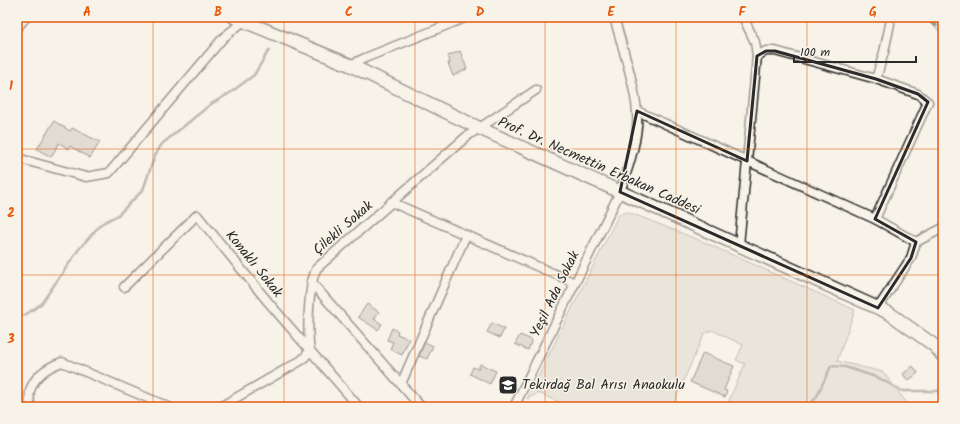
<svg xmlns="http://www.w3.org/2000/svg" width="960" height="424" viewBox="0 0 960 424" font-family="Kalam,sans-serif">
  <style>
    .green { fill: #dad6cc; stroke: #82807c }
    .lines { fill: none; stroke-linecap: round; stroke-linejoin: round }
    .stream { stroke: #7a7874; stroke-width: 2.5 }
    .building { fill: #c4c1b9; stroke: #2b2b2b }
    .street-casing { stroke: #2b2b2b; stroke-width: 11 }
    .secondary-casing { stroke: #2b2b2b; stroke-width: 15 }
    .street { stroke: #f7f3e8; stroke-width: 8 }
    .secondary { stroke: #f7f3e8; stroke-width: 12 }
    .rail-casing { stroke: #2b2b2b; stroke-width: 4 }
    .rail { stroke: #f7f3e8; stroke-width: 2.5; stroke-dasharray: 8; stroke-linecap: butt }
    .marked { fill: none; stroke: #2b2b2b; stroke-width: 3; stroke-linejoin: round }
    .grid { fill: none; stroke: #e8590c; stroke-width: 1; stroke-opacity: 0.55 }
    .labels { text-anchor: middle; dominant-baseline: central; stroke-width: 3; stroke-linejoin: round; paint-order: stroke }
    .street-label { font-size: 14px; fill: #2b2b2b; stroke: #f7f3e8 }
    .poi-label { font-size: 14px; fill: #2b2b2b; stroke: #f7f3e8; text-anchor: start }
    .neatline { fill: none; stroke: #e8590c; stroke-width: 1.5 }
    .grid-label { font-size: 13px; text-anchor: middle; font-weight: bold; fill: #e8590c }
  </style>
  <rect width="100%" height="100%" fill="#f7f3e8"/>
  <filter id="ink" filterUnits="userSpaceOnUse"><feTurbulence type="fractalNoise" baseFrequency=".025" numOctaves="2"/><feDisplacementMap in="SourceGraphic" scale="8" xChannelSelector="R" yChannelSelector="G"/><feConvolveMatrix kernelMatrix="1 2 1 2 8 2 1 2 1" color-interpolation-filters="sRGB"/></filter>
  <g filter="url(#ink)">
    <path class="green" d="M628 212 699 240 855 310 837 361 883 372 910 407H726L745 364 736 360 743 345 712 330 704 334 672 407H570L538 393 527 399 619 214Z"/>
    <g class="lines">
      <g class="stream">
        <path d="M284 18 285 17"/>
        <path d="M17 317 25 315 41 304 79 249 101 224 118 215 143 190 155 155 162 144 211 104 230 93 254 75 269 50"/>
        <path d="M806 407 816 398 831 366 845 367 879 378 902 391H943"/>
      </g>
    </g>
    <g class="building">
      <path d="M460 51 467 69 453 76 448 63H450L448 56Z"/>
      <path d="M54 121 70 131 72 128 100 142 90 158 70 146 69 149 59 143 51 157 37 149Z"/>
      <path d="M367 304 379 312 374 319 382 324 378 330 358 317Z"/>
      <path d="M492 323 504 329 500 338 487 332Z"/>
      <path d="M392 328 398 331 397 334 409 339 402 355 390 349 393 342 387 340Z"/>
      <path d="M520 335 532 340 528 350 515 344Z"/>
      <path d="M425 342 433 346 427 359 419 356Z"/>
      <path d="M703 353 734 366 724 390 727 391 725 397 690 382Z"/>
      <path d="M480 364 496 371 490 384 470 374 473 367 478 369Z"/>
      <path d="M913 366 918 373 908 381 903 374Z"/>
    </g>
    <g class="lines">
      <g class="street-casing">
        <g id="street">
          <path d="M743 17 755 42 757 56"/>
          <path d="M17 28 26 17"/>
          <path d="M350 65 365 58 467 17"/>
          <path d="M876 79 884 52 890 24"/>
          <path d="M637 111 875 219 916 242 911 258 878 308"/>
          <path d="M17 158 86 177 109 173 223 38 246 19"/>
          <path d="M391 202 575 283"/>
          <path d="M916 242 943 228"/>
          <path d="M739 245 757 56 766 51H775L876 79 918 94 928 102 875 219"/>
          <path d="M311 282 421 407"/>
          <path d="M124 287 197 215 269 303 359 407"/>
          <path d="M310 351C307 332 308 284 317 268L466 137 536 90"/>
          <path d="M401 384 466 235"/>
          <path d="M30 407C30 402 29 396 30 391 34 376 48 367 62 362L169 407"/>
          <path d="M220 407 302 360 310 351"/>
          <path d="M514 407 620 192C627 171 635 149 637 127 640 98 622 47 614 17"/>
        </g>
      </g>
      <g class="secondary-casing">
        <path id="secondary" d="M234 17 350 65 481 129 889 313 935 346 943 356"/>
      </g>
      <use href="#street" class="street"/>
      <use href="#secondary" class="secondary"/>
      <g class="rail-casing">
        <g id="rail">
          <path d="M924 17 943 31"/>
          <path d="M937 17 943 22"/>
        </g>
      </g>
      <use href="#rail" class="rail"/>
    </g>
  </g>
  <path d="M0 0H960V424H0ZM766 51H775L876 79 918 94 928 102 875 219 916 242 911 258 878 308 620 192 637 111 747 161 757 56Z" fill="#f7f3e8" fill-opacity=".55" fill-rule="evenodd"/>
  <path class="marked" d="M766 51H775L876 79 918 94 928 102 875 219 916 242 911 258 878 308 620 192 637 111 747 161 757 56Z"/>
  <path class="grid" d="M153 17V407M284 17V407M415 17V407M545 17V407M676 17V407M807 17V407M17 149H943M17 275H943"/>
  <defs>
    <g id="school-square" transform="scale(1)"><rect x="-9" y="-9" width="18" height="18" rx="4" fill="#2b2b2b" stroke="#f7f3e8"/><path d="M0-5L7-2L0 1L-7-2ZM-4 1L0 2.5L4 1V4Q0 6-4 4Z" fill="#fff"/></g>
  </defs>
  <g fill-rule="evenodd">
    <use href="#school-square" x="508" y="385"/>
  </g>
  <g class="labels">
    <g class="street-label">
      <text transform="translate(599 166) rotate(24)">Prof. Dr. Necmettin Erbakan Caddesi</text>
      <text transform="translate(343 228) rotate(-41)">Çilekli Sokak</text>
      <text transform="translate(254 264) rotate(51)">Konaklı Sokak</text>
      <text transform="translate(555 294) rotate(-64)">Yeşil Ada Sokak</text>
    </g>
    <g class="poi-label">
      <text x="522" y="385">Tekirdağ Bal Arısı Anaokulu</text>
    </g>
  </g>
  <rect width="960" height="424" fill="none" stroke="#f7f3e8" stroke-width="44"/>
  <path d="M794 56v6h122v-6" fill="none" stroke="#2b2b2b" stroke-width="2"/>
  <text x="800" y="56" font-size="12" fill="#2b2b2b" stroke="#f7f3e8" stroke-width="3" paint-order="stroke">100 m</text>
  <rect x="22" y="22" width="916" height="380" class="neatline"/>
  <g class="grid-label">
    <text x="87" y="16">A</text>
    <text x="218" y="16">B</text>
    <text x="349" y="16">C</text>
    <text x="480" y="16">D</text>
    <text x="611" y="16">E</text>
    <text x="742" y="16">F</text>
    <text x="873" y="16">G</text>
    <text x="11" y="90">1</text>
    <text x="11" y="217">2</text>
    <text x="11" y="343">3</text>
  </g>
</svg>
